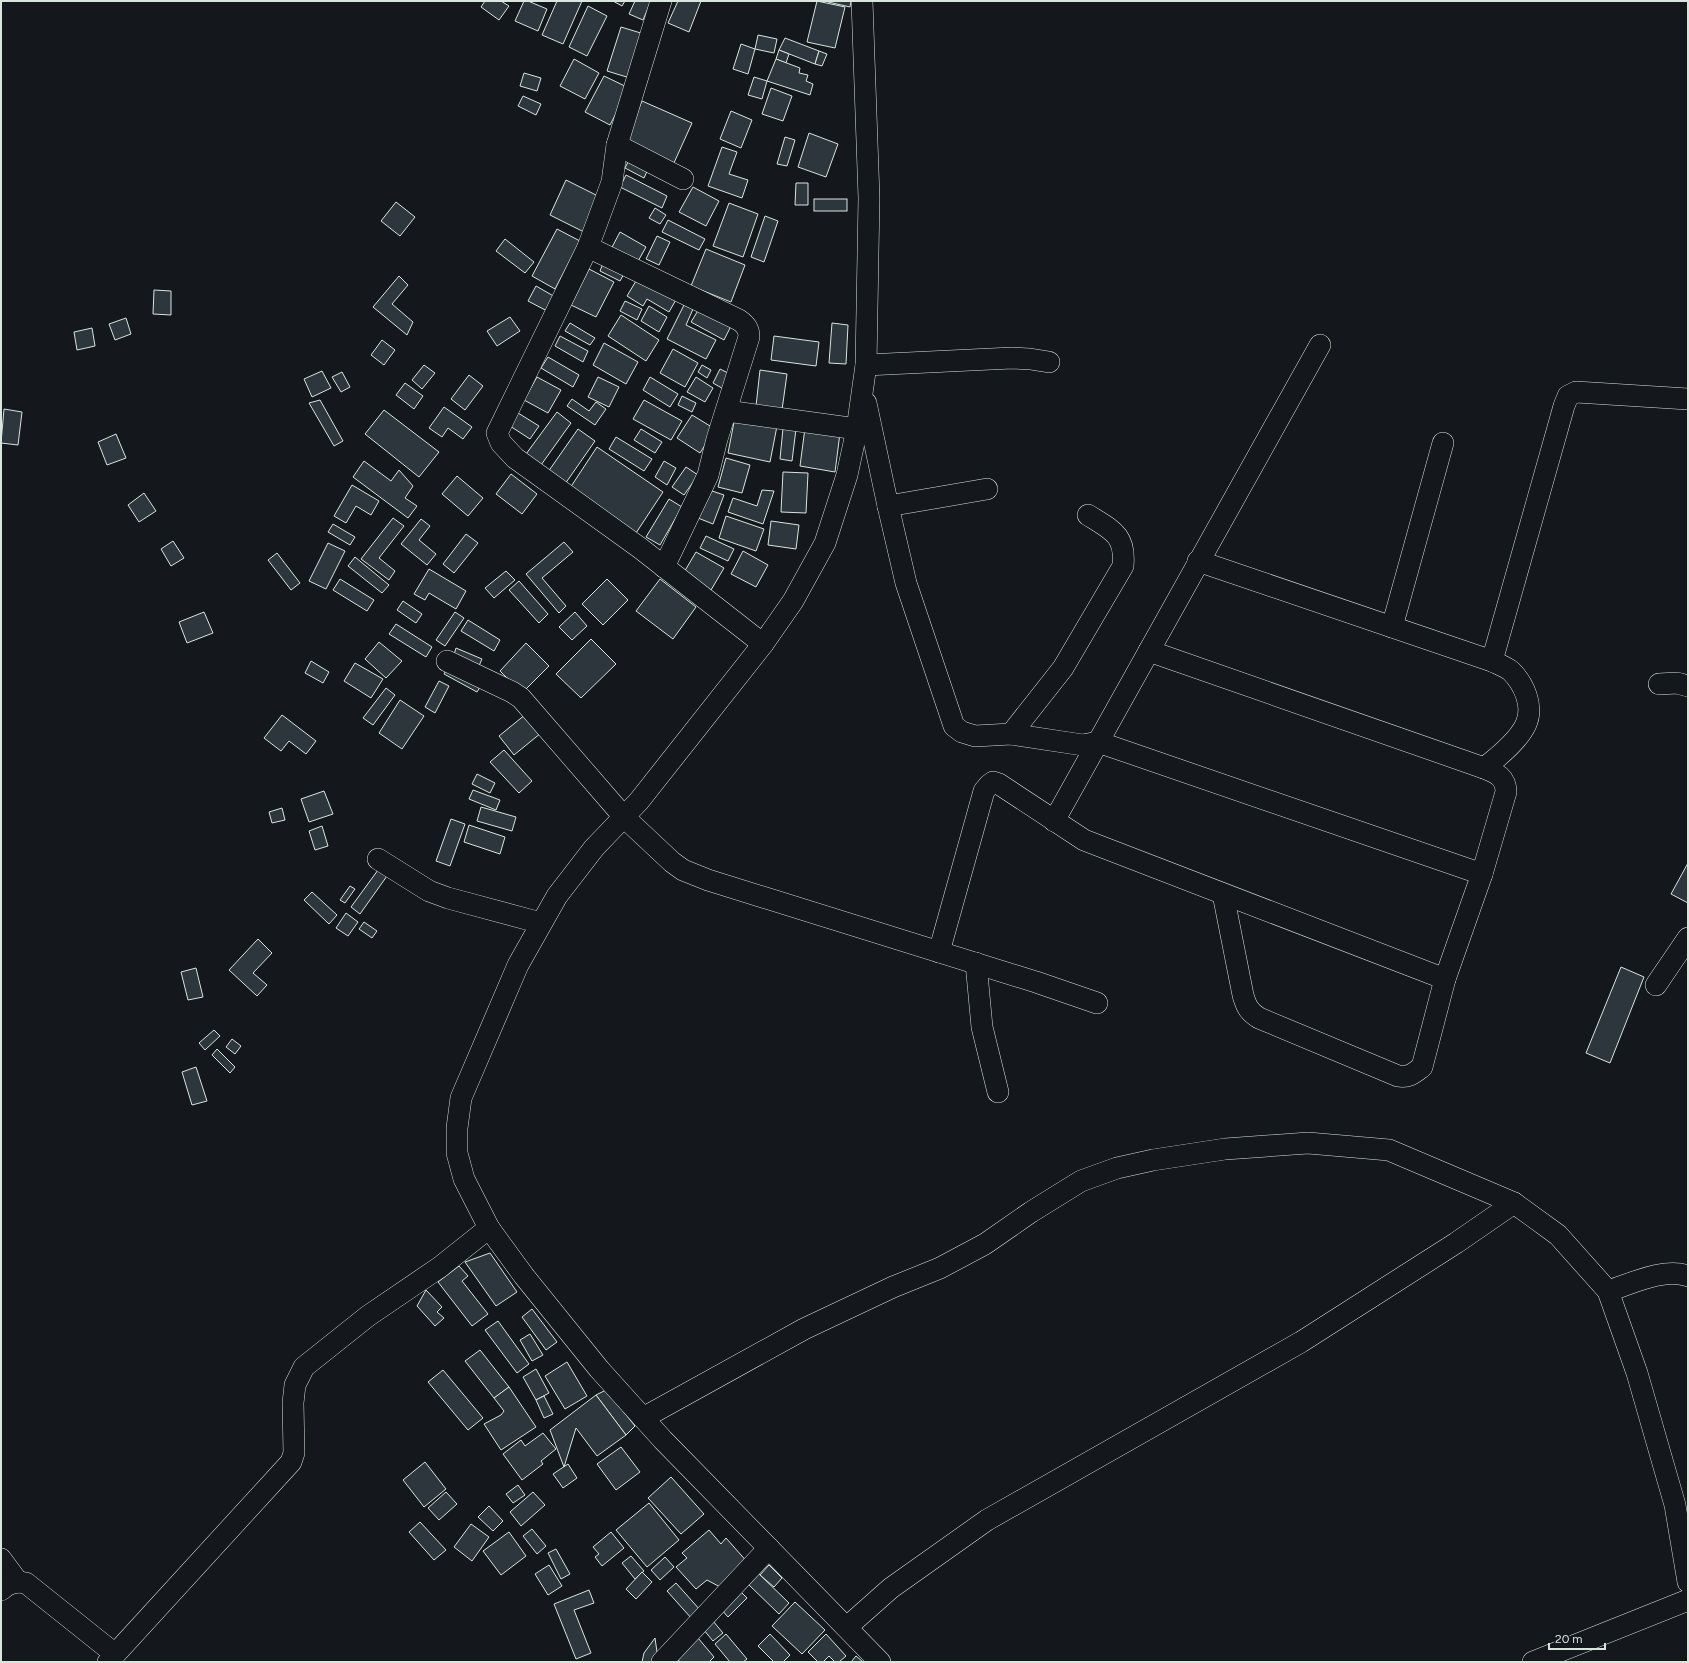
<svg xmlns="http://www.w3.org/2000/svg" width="1689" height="1663" viewBox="0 0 1689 1663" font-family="Figtree,sans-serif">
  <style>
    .building { fill: #2c363c; stroke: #d8e6dc }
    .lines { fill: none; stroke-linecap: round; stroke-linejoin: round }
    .minor-casing { stroke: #d8e6dc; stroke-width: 22 }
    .minor { stroke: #14181c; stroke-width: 21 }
  </style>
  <rect width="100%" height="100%" fill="#14181c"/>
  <g class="building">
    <path d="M485 1H501L509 6 499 20 481 7Z"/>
    <path d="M524 1H528L547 9 538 31 515 21Z"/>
    <path d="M557 1H582L563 44 542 35Z"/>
    <path d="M613 1H625L622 6Z"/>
    <path d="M635 1H651L643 20 629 14Z"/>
    <path d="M678 1H701L689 32 668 23Z"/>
    <path d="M817 1 845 7 835 48 807 42Z"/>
    <path d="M824 1H851L850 7Z"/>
    <path d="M588 6 607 16 587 56 569 47Z"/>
    <path d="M621 27 644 34 630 78 607 71Z"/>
    <path d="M758 35 777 39 774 53 755 49Z"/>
    <path d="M785 38 819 51 815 64 779 50Z"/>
    <path d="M741 44 755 49 748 74 733 69Z"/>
    <path d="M779 50 789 54 786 63 776 59Z"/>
    <path d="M819 51 827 54 822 66 815 64Z"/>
    <path d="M574 59 599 73 585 99 560 86Z"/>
    <path d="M776 59 800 68 799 73 808 75 806 81 813 84 810 95 767 81Z"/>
    <path d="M524 73 541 78 537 91 520 86Z"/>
    <path d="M604 76 629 88 610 125 585 112Z"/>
    <path d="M754 77 767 81 762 99 748 95Z"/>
    <path d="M771 88 792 96 783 121 762 114Z"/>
    <path d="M523 96 541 104 536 115 518 106Z"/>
    <path d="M642 101 692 123 673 165 624 143Z"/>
    <path d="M731 111 752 120 741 148 720 139Z"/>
    <path d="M809 133 838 144 826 177 798 167Z"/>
    <path d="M785 137 795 140 787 166 777 164Z"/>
    <path d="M722 147 737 152 729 174 748 180 742 198 708 186Z"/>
    <path d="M629 160 648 169 644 178 625 168Z"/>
    <path d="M626 175 667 196 662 208 620 187Z"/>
    <path d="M566 180 600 197 584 232 550 215Z"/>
    <path d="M796 183H808V205H795Z"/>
    <path d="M693 187 719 201 706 226 679 212Z"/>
    <rect x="814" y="199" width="33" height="12"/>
    <path d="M396 202 415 217 400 236 381 221Z"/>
    <path d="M729 203 758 214 743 257 713 246Z"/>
    <path d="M655 208 666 215 660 224 649 218Z"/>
    <path d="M765 216 778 221 764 262 751 257Z"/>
    <path d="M668 220 705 239 699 250 662 232Z"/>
    <path d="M557 229 580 241 555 289 532 276Z"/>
    <path d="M620 232 646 247 637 263 611 249Z"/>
    <path d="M657 236 670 242 659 265 646 259Z"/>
    <path d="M505 239 534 262 525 273 496 251Z"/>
    <path d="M706 249 745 265 731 302 691 286Z"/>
    <path d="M604 261 625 272 620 281 600 271Z"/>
    <path d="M589 269 614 282 596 317 571 305Z"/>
    <path d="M399 276 408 285 392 304 413 322 407 335 373 307Z"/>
    <path d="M639 276 677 298 669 312 647 299 643 306 627 296Z"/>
    <path d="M536 286 557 298 549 312 528 301Z"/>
    <path d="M154 290 171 291V315L153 314Z"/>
    <path d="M625 301 642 309 637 320 620 311Z"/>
    <path d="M684 305 693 309 686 325 716 340 706 359 667 339Z"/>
    <path d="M649 306 667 317 659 332 641 321Z"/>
    <path d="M699 309 731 326 724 340 691 322Z"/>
    <path d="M621 315 659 340 646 361 608 336Z"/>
    <path d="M510 317 520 331 497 346 487 331Z"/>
    <path d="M126 318 131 334 115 340 109 324Z"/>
    <path d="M570 323 595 338 590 345 565 331Z"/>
    <path d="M832 323 848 325 846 364 829 363Z"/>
    <path d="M92 328 95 346 77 350 74 332Z"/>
    <path d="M560 336 588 351 583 362 555 346Z"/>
    <path d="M774 336 819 342 816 366 771 360Z"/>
    <path d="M382 340 395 350 384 365 371 355Z"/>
    <path d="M604 343 638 362 626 384 593 365Z"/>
    <path d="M673 349 698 363 685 387 660 373Z"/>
    <path d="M548 357 579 375 573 387 541 368Z"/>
    <path d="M424 365 435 373 422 389 412 380Z"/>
    <path d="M702 365 711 370 707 378 698 372Z"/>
    <path d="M720 369 734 376 727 391 713 383Z"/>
    <path d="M760 370 787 374 782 410 756 406Z"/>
    <path d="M322 371 331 388 312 397 304 379Z"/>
    <path d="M342 372 350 387 341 392 332 377Z"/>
    <path d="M469 375 483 386 465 410 451 399Z"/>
    <path d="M537 377 561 390 548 413 524 400Z"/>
    <path d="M598 377 619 387 609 407 588 397Z"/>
    <path d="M650 377 678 394 670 407 643 390Z"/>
    <path d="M696 377 713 388 705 402 687 392Z"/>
    <path d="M405 383 423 396 414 409 396 395Z"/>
    <path d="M682 396 696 403 692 412 678 405Z"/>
    <path d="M572 399 589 411 596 402 606 409 595 425 567 406Z"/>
    <path d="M320 400 343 441 334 446 309 403Z"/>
    <path d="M644 400 682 421 671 440 633 419Z"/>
    <path d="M444 407 472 427 463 439 448 428 442 437 429 428Z"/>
    <path d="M4 409 22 412 18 445 1 443Z"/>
    <path d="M384 410 439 452 419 477 365 434Z"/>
    <path d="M557 412 571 423 541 465 526 454Z"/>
    <path d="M518 413 539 426 530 439 510 426Z"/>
    <path d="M692 415 715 429 700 453 677 438Z"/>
    <path d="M735 417 777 426 770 462 728 453Z"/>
    <path d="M783 428 796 429 792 461 780 459Z"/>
    <path d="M805 428 840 433 835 472 800 466Z"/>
    <path d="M578 429 595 441 565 484 548 472Z"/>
    <path d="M641 429 662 442 655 453 634 440Z"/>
    <path d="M116 434 126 458 107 465 98 442Z"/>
    <path d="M616 437 652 459 644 471 609 449Z"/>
    <path d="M597 447 663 492 636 533 570 488Z"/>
    <path d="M726 458 750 465 742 493 718 487Z"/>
    <path d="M364 461 391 481 399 470 413 486 405 498 417 506 408 518 353 477Z"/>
    <path d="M664 461 676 468 667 485 655 477Z"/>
    <path d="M686 467 698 475 684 495 672 487Z"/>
    <path d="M783 472 808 473 806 513 781 512Z"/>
    <path d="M511 474 537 494 522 514 496 494Z"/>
    <path d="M457 476 483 498 468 516 442 494Z"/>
    <path d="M352 485 379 501 371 515 356 506 346 523 334 516Z"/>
    <path d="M709 490 724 495 713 524 698 518Z"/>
    <path d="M762 490 774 491 763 524 728 512 733 498 757 506Z"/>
    <path d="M144 493 156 511 139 522 128 505Z"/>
    <path d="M669 499 682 507 660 545 646 537Z"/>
    <path d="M726 516 764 529 756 551 719 538Z"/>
    <path d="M393 518 404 526 379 558 395 571 389 580 361 559Z"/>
    <path d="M421 519 430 526 419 540 436 554 427 565 401 544Z"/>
    <path d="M771 521 799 525 796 549 768 545Z"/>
    <path d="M333 524 355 537 350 545 328 532Z"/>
    <path d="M466 534 478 543 454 573 443 564Z"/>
    <path d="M706 536 734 549 728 561 700 548Z"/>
    <path d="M173 541 184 558 171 566 161 549Z"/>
    <path d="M564 542 573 552 542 578 566 606 559 613 526 574Z"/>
    <path d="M328 543 345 551 326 589 309 581Z"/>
    <path d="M743 551 768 565 756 587 731 574Z"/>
    <path d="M696 552 724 568 711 590 683 574Z"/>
    <path d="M277 553 300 583 291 590 268 560Z"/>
    <path d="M355 557 389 585 382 593 348 566Z"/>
    <path d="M429 569 466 591 456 609 429 593 425 600 414 594Z"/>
    <path d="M506 571 515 580 494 598 485 588Z"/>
    <path d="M340 579 374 600 367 611 333 590Z"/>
    <path d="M607 579 628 600 603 625 582 604Z"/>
    <path d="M660 579 696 607 673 639 636 611Z"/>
    <path d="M519 581 548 614 539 623 509 590Z"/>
    <path d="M403 601 422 614 416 623 397 610Z"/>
    <path d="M204 612 213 633 187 643 179 622Z"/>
    <path d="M455 612 464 618 445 646 436 640Z"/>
    <path d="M575 612 587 626 572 640 559 627Z"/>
    <path d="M468 620 500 640 494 651 461 631Z"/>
    <path d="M396 624 432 647 426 657 389 634Z"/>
    <path d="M591 639 616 664 581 698 556 674Z"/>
    <path d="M379 642 402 661 386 678 365 659Z"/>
    <path d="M526 643 549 666 522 693 500 671Z"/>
    <path d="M456 648 482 659 478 668 453 658Z"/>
    <path d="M311 661 329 672 323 683 305 673Z"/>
    <path d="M355 663 383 679 371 698 344 681Z"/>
    <path d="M448 666 482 684 477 692 444 674Z"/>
    <path d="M439 681 449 686 435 713 425 707Z"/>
    <path d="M386 688 395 695 373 725 363 718Z"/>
    <path d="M400 700 424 716 402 749 379 733Z"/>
    <path d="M526 714 541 733 514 755 499 736Z"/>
    <path d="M282 715 316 741 306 754 289 741 281 751 264 738Z"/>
    <path d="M504 750 532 781 519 793 490 762Z"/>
    <path d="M477 774 495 783 490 793 472 784Z"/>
    <path d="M473 790 500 800 496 810 469 799Z"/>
    <path d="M324 791 333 814 309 822 301 799Z"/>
    <path d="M481 807 516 817 512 831 477 821Z"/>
    <path d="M282 808 285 820 272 823 269 812Z"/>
    <path d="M451 819 465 824 450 866 436 861Z"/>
    <path d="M469 825 505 837 500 854 464 842Z"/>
    <path d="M322 826 328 846 315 850 309 831Z"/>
    <path d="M1688 863V903L1671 894Z"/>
    <path d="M378 870 387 876 360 914 351 907Z"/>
    <path d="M350 886 355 889 345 903 340 900Z"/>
    <path d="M312 892 337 915 329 924 304 900Z"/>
    <path d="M346 913 358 922 348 936 336 928Z"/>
    <path d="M364 922 377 931 372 938 359 929Z"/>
    <path d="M258 939 272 953 253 973 267 985 257 996 229 970Z"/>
    <path d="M1621 967 1644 977 1610 1063 1586 1053Z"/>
    <path d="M196 968 203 997 188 1000 181 972Z"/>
    <path d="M214 1030 220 1036 205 1050 199 1043Z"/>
    <path d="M232 1039 241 1046 235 1054 226 1047Z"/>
    <path d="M217 1049 235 1067 230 1073 212 1055Z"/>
    <path d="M196 1067 207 1101 192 1105 182 1072Z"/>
    <path d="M490 1253 517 1292 496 1306 465 1262Z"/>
    <path d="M459 1266 468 1276 462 1281 488 1314 472 1326 438 1282Z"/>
    <path d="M426 1290 442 1307 437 1312 444 1318 435 1326 417 1306Z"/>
    <path d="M532 1309 557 1342 546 1350 522 1317Z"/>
    <path d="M498 1321 529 1364 517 1373 485 1330Z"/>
    <path d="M530 1334 543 1355 532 1361 520 1340Z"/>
    <path d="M480 1350 509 1387 494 1398 465 1361Z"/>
    <path d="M567 1362 587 1396 565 1409 545 1376Z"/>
    <path d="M536 1369 549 1393 536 1400 523 1377Z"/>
    <path d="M443 1370 483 1418 468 1430 428 1382Z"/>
    <path d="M509 1387 536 1427 501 1450 484 1424 501 1415 504 1411 494 1398Z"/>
    <path d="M606 1390 635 1426 626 1435 596 1395Z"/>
    <path d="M596 1395 626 1435 597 1456 576 1428 564 1467 550 1430Z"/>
    <path d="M544 1396 553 1414 544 1418 536 1400Z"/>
    <path d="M543 1433 556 1449 541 1461 543 1464 522 1480 503 1454 521 1440 525 1446Z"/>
    <path d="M621 1447 640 1472 616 1490 597 1464Z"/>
    <path d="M425 1462 446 1489 424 1507 403 1480Z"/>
    <path d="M568 1464 577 1478 563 1488 553 1474Z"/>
    <path d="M671 1477 704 1514 681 1534 648 1498Z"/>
    <path d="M518 1485 525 1495 513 1503 506 1494Z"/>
    <path d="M446 1492 457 1504 439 1520 428 1508Z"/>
    <path d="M533 1492 545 1505 521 1526 510 1512Z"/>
    <path d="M649 1503 679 1540 647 1567 616 1530Z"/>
    <path d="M489 1506 503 1521 493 1531 478 1517Z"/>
    <path d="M420 1522 446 1550 434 1560 409 1532Z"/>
    <path d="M471 1524 489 1537 472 1561 454 1547Z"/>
    <path d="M532 1529 546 1546 537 1554 523 1536Z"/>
    <path d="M709 1530 721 1544 726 1538 749 1564 722 1588 707 1580 696 1589 676 1567 687 1558 682 1553Z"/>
    <path d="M509 1532 526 1556 501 1575 483 1551Z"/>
    <path d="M611 1532 624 1548 602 1566 595 1557 599 1554 593 1547Z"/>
    <path d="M556 1549 570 1574 561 1579 548 1553Z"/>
    <path d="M631 1556 644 1571 635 1579 622 1563Z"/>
    <path d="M665 1557 674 1567 660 1580 651 1570Z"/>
    <path d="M549 1565 562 1586 548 1595 535 1574Z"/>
    <path d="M769 1565 782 1578 774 1587 760 1575Z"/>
    <path d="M642 1572 652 1582 636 1599 626 1589Z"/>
    <path d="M757 1572 789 1603 779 1614 747 1583Z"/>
    <path d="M676 1583 701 1611 692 1619 667 1591Z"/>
    <path d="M589 1590 594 1603 574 1610 591 1653 576 1659 554 1604Z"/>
    <path d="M739 1590 747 1598 728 1617 721 1609Z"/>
    <path d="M795 1602 825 1630 802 1654 772 1626Z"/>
    <path d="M713 1621 723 1633 713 1641 703 1629Z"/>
    <path d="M726 1634 747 1659 743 1662H730L715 1644Z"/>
    <path d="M770 1634 790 1655 783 1662H774L758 1646Z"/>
    <path d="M826 1634 846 1656 839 1662H835L829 1656 823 1662H818L808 1652Z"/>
    <path d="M655 1638 658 1659 655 1662H642L644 1653Z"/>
    <path d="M698 1638 714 1657 709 1662H680L676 1657Z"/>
    <path d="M856 1656 863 1662H851Z"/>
  </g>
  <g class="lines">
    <g class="minor-casing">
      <g id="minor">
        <path d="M661 1 617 145 612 182 588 247 497 433 501 443 515 458 640 548 763 644"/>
        <path d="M862 1 869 198 866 365 857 429 847 475 825 543 793 601 763 644 639 801 594 848 557 896 518 965 461 1098 457 1128V1153L464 1179 489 1228 524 1276 599 1369 663 1440 880 1662"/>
        <path d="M617 145 683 179"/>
        <path d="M588 247 739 320C746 325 749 329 749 337L717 439 708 475 664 567"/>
        <path d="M866 365 1012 358 1030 359 1049 362"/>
        <path d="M866 403 888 506 906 583 954 726 962 732 975 736 1011 734 1083 745 1098 742 1482 874"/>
        <path d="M727 411 857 429"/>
        <path d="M888 506 987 489"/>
        <path d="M1198 561 1492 661C1498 664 1506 667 1511 671 1524 684 1534 706 1526 724 1519 740 1497 758 1484 768"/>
        <path d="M1392 627 1443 443"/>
        <path d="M1149 651 1484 768C1496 773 1506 777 1506 792L1482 874 1445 979 1422 1067C1414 1073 1409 1078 1398 1076L1259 1018C1249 1012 1246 1006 1243 995L1223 894"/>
        <path d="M447 661 512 692 521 698 624 817 672 862 683 870 708 880 1036 982 1097 1003"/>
        <path d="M1492 661 1564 406 1568 396 1576 392 1688 399"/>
        <path d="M1659 684 1677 683 1688 686"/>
        <path d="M1011 734 1063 668 1123 566C1126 535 1112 530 1088 515"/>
        <path d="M1054 821 1320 345"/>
        <path d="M378 859 429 891 448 898 541 923"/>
        <path d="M939 952 984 791 989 785 993 782 999 784 1084 840 1445 979"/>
        <path d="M976 963 982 1027 998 1092"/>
        <path d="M1656 985 1688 938"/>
        <path d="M1608 1291C1631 1284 1664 1267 1688 1276"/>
        <path d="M643 1418 804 1329 893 1287 940 1268 985 1244 1031 1212 1081 1181 1117 1168 1153 1160 1225 1149 1308 1143 1389 1150 1514 1203 1558 1235 1608 1291 1637 1373 1675 1505 1688 1582"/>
        <path d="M1 1559 18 1582"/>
        <path d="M1 1590C9 1583 15 1581 26 1583L115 1654"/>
        <path d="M847 1627 891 1588 987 1520 1301 1342 1456 1243 1514 1203"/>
        <path d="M108 1662 291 1462 294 1453 293 1403 295 1385 304 1367 368 1316 440 1267 489 1228"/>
        <path d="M662 1662 769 1548"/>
        <path d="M1533 1662 1688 1600"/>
      </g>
    </g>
    <use href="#minor" class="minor"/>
  </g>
  <rect width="1689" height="1663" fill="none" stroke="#d8e6dc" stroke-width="4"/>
  <path d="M1549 1643v6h56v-6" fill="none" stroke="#d8e6dc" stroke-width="2"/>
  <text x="1555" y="1643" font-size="12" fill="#d8e6dc" stroke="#14181c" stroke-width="3" paint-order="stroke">20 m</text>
</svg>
